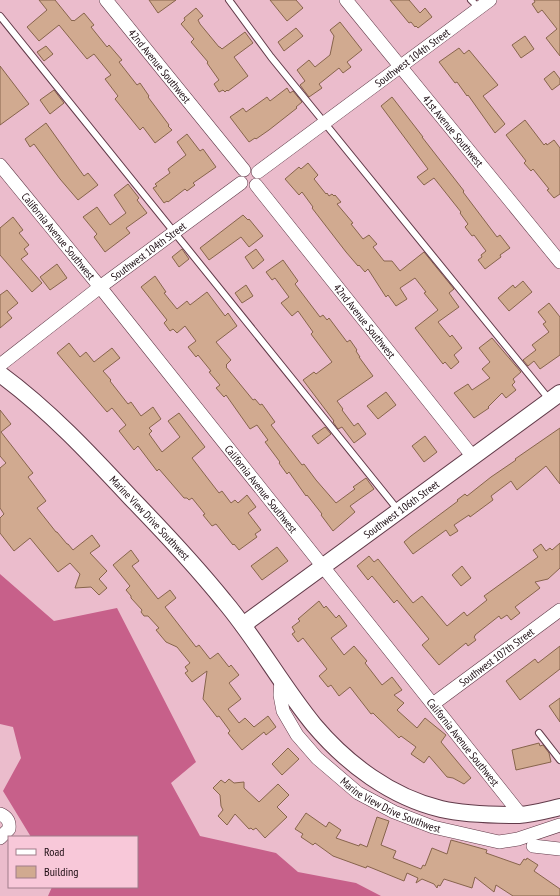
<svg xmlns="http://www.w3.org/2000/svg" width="560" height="896" viewBox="0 0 560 896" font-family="'PT Sans Narrow',sans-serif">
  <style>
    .forest { fill: #c7608a }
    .building { fill: #d1aa90; stroke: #87644c }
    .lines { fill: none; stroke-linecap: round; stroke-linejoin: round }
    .service-casing { stroke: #613a49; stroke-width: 8 }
    .minor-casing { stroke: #613a49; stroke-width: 14 }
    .tertiary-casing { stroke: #613a49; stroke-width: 18 }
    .service { stroke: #fff; stroke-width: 6 }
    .minor { stroke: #fff; stroke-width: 13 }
    .tertiary { stroke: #fff; stroke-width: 16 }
    .labels { text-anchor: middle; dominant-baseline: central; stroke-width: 4; stroke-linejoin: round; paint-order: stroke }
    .street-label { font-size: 11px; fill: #1d0d13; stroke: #f8c8d9 }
  </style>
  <rect width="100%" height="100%" fill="#ebbccc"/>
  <path class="forest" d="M0 574 54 621 117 608 196 762 171 783 200 836 276 853 298 872 356 883 381 896H48L52 887H137V837H31L3 791 21 758 13 727 0 724Z"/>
  <g class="building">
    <path d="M39 0H55L72 21 73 20 74 21 84 13 94 25 91 27 107 47 109 45 122 60 119 62 137 85 140 83 149 96 148 97 169 125 168 126 172 130 155 143 143 127 140 130 115 99 118 96 105 79 111 75 94 54 87 59 59 25 39 41 27 27 47 10Z"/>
    <path d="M149 0H176L158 13Z"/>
    <path d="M270 0H296L303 8 287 21Z"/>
    <path d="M390 0H409L420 13 425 8 432 17 418 28 416 26 415 27 411 22 409 23Z"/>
    <path d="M534 0H560V56L546 38 557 29 542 10 538 13 532 4 535 2Z"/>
    <path d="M196 8 203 16 198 20 200 24 219 47H220L222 49 245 32 253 43 234 57 248 76 228 91 227 90 225 92 223 90 219 92 214 84 219 80 207 63 208 62 191 42 194 39 181 24 185 20 184 18Z"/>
    <path d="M340 22 362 50 347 62 351 67 343 73 339 68 319 84 322 88 309 97 300 85 305 81 297 70 309 60 315 67 330 55 334 36 330 30Z"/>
    <path d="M296 28 303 36 284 51 278 42Z"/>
    <path d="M525 36 534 49 521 58 512 45Z"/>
    <path d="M46 46 53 54 44 61 37 52Z"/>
    <path d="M459 48 464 54 469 50 498 85 483 96 505 124 495 133 468 95 467 96 457 82 455 83 439 62Z"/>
    <path d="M0 66 29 104 0 125Z"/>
    <path d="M554 71 560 79V84L552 90 544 79Z"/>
    <path d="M287 88 290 93 293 91 302 102 296 107 297 108 269 130 256 139 255 138 249 142 230 117 243 108 246 112 267 97 270 101Z"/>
    <path d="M54 90 64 103 50 114 40 100Z"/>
    <path d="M392 97 423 137H422L464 191 463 192 497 237 500 235 510 248 500 255 501 257 485 269 478 260 482 257 481 255 486 251 474 235 472 236 465 227 468 224 460 213 461 212 434 178 424 185 417 177 428 169 381 106Z"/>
    <path d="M525 120 544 145 546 143 547 145 554 140 560 148V194L554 198 547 190 549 189 533 169 531 171 524 163 526 161 506 135Z"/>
    <path d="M46 123 84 176 88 173 98 185 78 200 60 179 34 144 30 147 25 139Z"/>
    <path d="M187 134 200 151 203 149 216 167 193 183 195 185 187 191 185 189 168 202 167 201 164 203 153 188 157 186 155 184 170 173 168 169 186 155 177 142Z"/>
    <path d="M308 163 318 175 314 179 326 194 327 193 329 196 332 194 334 196 335 195 341 202 337 204 353 223 351 224 363 239 369 235 377 244 373 247 384 261H392L400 271 424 252 454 289 449 293 459 307 438 322 450 337 452 335 462 348 454 355 459 362 451 369 445 362 443 364 415 328 438 310 424 293 426 292 415 278 400 288 407 299 396 306 388 295 386 297 368 269 365 272 359 265 358 266 346 252 312 208 313 207 302 192 299 195 285 179 299 167 301 169Z"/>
    <path d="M128 184 139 198 137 200 147 213 126 228 130 233 105 252 94 237 97 234 83 217 97 207 110 225 126 213 114 195Z"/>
    <path d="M243 215 248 220 249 219 263 236 249 247 241 237 209 260 200 248Z"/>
    <path d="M13 217 23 230 19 233 29 245 24 249 28 254 21 259 42 283 32 292 0 255V228Z"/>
    <path d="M182 249 189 259 179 267 172 257Z"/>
    <path d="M256 249 264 260 253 269 245 257Z"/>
    <path d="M283 260 298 281 295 284 320 317 323 315 327 320 329 318 347 342 350 340 357 350 356 351 360 357H359L373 376 337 401 343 409 342 410 354 426 358 423 366 434 354 443 342 427 338 429 333 422 334 421 303 380 314 372 316 374 332 362 311 334 313 332 298 311 292 316 281 303 289 297 275 278 272 280 266 272Z"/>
    <path d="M57 264 67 278 50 290 40 277Z"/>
    <path d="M155 276 166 292 164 293 177 309 187 301 190 305 207 292 225 316 228 313 237 326 216 342 231 360 226 365 227 366 226 367 253 400 255 399 260 405 262 404 275 422 271 425 302 465 304 464 316 480 336 503 355 489 353 487 366 478 374 489 350 506 355 512 333 531 321 515 322 514 307 495 306 496 289 472 287 474 279 463 280 462 265 442 268 440 257 425 250 429 226 395 224 397 216 388 220 385 209 372 211 371 198 355 196 357 188 347 196 341 185 326 177 333 173 329 170 331 164 323 167 320 141 287Z"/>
    <path d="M523 281 532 292 509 311 498 298 513 285 515 288Z"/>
    <path d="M246 285 253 296 242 303 235 293Z"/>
    <path d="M7 290 18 303 7 312 12 318 0 328V295Z"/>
    <path d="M549 303 560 317V355L540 369 534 361 528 366 523 360 536 350 532 345 549 332 543 324 546 322 538 312Z"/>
    <path d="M492 338 521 372 513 379 515 382 512 385 516 390 506 398 502 393 488 407 489 408 474 418 454 393 468 384 472 390 490 378 482 369 490 362 479 348Z"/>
    <path d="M69 343 80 357 86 352 94 362 112 348 120 358 103 371 111 380 110 381 128 404 131 402 141 416 153 407 161 419 149 428 152 431 149 434 162 452 180 437 168 421 179 413 205 447 192 458 219 493 222 491 231 503 235 500 238 503 247 495 256 507 248 513 261 530 255 534 257 537 239 550 234 544 233 545 216 524 212 526 203 515 205 514 192 498 189 500 187 498H184L159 469 157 471 138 446 134 450 119 431 126 425 112 408 107 412 57 353Z"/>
    <path d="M386 392 396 405 378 419 367 406Z"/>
    <path d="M0 410 11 424 1 432 33 473 28 477 46 501 37 508 56 532H57L67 544H68L73 550 92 535 100 546 90 553 107 571 99 579 107 588 99 595 91 587 75 588 80 574 70 563 58 572 30 538 14 551 0 533V518L4 514 0 508V468L6 463 0 456Z"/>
    <path d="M325 427 331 434 318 444 312 436Z"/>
    <path d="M560 428V484L546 466 517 490 511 481 491 496 493 500 470 517 469 515 454 525 458 531 450 536 446 530 413 554 404 542 411 536 458 501 457 500 465 494 467 496 491 477 516 460 515 459Z"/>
    <path d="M425 436 437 452 424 462 412 446Z"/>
    <path d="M560 543V568L548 579 535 582 540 588 515 607 520 613 511 620 507 615 501 619 499 616 475 635V636L474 637 476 640 468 646 466 643 439 665 422 645 429 639 397 600 394 603 372 576 368 580 357 566 369 556 374 562 378 559 413 603 422 596 447 626 464 612 467 616 487 600 484 596 538 557 533 550 541 544 546 551 550 548 552 550Z"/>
    <path d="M277 547 288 561 262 580 251 566Z"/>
    <path d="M131 550 139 561 132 566 158 599 170 590 176 598 165 607 196 647 199 645 210 659 218 653 229 667 231 665 239 675 229 683 241 699 228 709 239 723 245 718 254 727 268 716 276 727 266 735 264 732 242 750 228 733 230 731 219 716 217 717 203 699 207 671 192 682 185 673 188 671 185 667 190 663 177 647 166 642 156 630 159 628 148 616H144L141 612 142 610 131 598V596L126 590 130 586 113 565Z"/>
    <path d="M462 566 471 578 461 586 452 575Z"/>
    <path d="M319 601 324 608 326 606 336 618 339 615 347 626 331 638 344 655 354 646 367 661 365 663 382 685 392 677 402 690 394 695 404 703 397 710 417 728 425 718 446 735 441 742 471 778 464 784 453 778 447 777 429 756 424 763 411 754 416 747 401 736 399 738 377 717 373 713 371 714 350 687 339 696 331 685 328 687 319 676 327 669 303 638 298 642 292 634 295 632 292 627 300 621 298 619Z"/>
    <path d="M560 646V669L520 700 506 681 535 659 538 663Z"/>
    <path d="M560 698V722L549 706Z"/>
    <path d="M539 743 540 746 543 745 549 753 551 762 516 770 512 750Z"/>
    <path d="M288 748 299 759 282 775 272 764Z"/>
    <path d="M229 779 234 783 244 782V788L259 802 278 784 289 795 277 807 287 817 265 838 256 828 253 830 251 828 249 829 235 814 227 825 218 816 223 810 221 806 220 795 213 788 221 780 225 783Z"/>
    <path d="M306 813 326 827 329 822 341 830 336 838 359 846 360 844 367 847 377 817 389 821 381 845 396 851 393 858 421 869 423 865 425 866 432 848 447 854 451 840 487 850 486 853 520 865 524 859 526 860 527 858 538 865 534 871 560 889V896H513L496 885 494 892 475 877 472 888 444 879 440 886 438 885 437 888 434 884 422 879 416 883 418 878 407 873 404 881 367 866 366 868 333 856 315 843 313 845 301 837 303 834 295 829Z"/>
  </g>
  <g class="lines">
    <g class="service-casing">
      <g id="service">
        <path d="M229 0 271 57 549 399"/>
        <path d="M471 0 479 8"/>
        <path d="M0 16 398 510"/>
        <path d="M539 733 560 760"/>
      </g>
    </g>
    <g class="minor-casing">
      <g id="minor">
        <path id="s1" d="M106 0 244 170"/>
        <path id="s2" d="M346 0 560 262"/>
        <path id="s3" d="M0 165 100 287 521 815"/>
        <path id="s4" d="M258 172 490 0"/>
        <path id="s5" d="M256 185 473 457"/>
        <path id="s6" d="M0 365 100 287 241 183"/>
        <path id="s7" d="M281 679 280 695 283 711 297 735 317 758 358 793 394 812 433 827 499 842 518 839 560 825"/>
        <path id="s8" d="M433 704 560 610"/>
        <path d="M0 814C7 817 10 821 9 829L0 838"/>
        <path d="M533 846 560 849"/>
      </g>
    </g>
    <g class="tertiary-casing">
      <g id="tertiary">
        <path id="s9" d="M0 374C49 410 90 454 131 498 163 531 195 565 224 601 257 640 282 686 314 725 347 764 391 797 441 809 462 814 497 815 519 815 533 814 547 810 560 807"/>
        <path id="s10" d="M243 625 560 393"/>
      </g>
    </g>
    <use href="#service" class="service"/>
    <use href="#minor" class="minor"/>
    <use href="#tertiary" class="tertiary"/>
  </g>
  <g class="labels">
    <g class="street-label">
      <text stroke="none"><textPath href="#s4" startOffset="192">Southwest 104th Street</textPath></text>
      <text stroke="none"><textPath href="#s1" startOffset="85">42nd Avenue Southwest</textPath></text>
      <text stroke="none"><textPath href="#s2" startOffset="169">41st Avenue Southwest</textPath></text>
      <text stroke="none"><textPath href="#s3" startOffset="92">California Avenue Southwest</textPath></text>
      <text stroke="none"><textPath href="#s6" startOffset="187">Southwest 104th Street</textPath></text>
      <text stroke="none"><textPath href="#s5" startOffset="174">42nd Avenue Southwest</textPath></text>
      <text stroke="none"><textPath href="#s3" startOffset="416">California Avenue Southwest</textPath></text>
      <text stroke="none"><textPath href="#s10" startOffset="196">Southwest 106th Street</textPath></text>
      <text stroke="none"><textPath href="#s9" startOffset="208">Marine View Drive Southwest</textPath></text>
      <text stroke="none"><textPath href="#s8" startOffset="79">Southwest 107th Street</textPath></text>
      <text stroke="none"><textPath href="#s3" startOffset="740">California Avenue Southwest</textPath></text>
      <text stroke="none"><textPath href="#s7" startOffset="179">Marine View Drive Southwest</textPath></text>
    </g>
  </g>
  <rect x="8" y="836" width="130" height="52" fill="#f8c8d9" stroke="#a07d8a"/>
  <rect x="16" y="849" width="20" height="6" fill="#ffffff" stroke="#a07d8a"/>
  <text x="44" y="856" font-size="12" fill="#1d0d13">Road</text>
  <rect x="16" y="866" width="20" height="12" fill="#d1aa90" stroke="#a07d8a"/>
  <text x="44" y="876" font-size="12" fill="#1d0d13">Building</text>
</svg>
